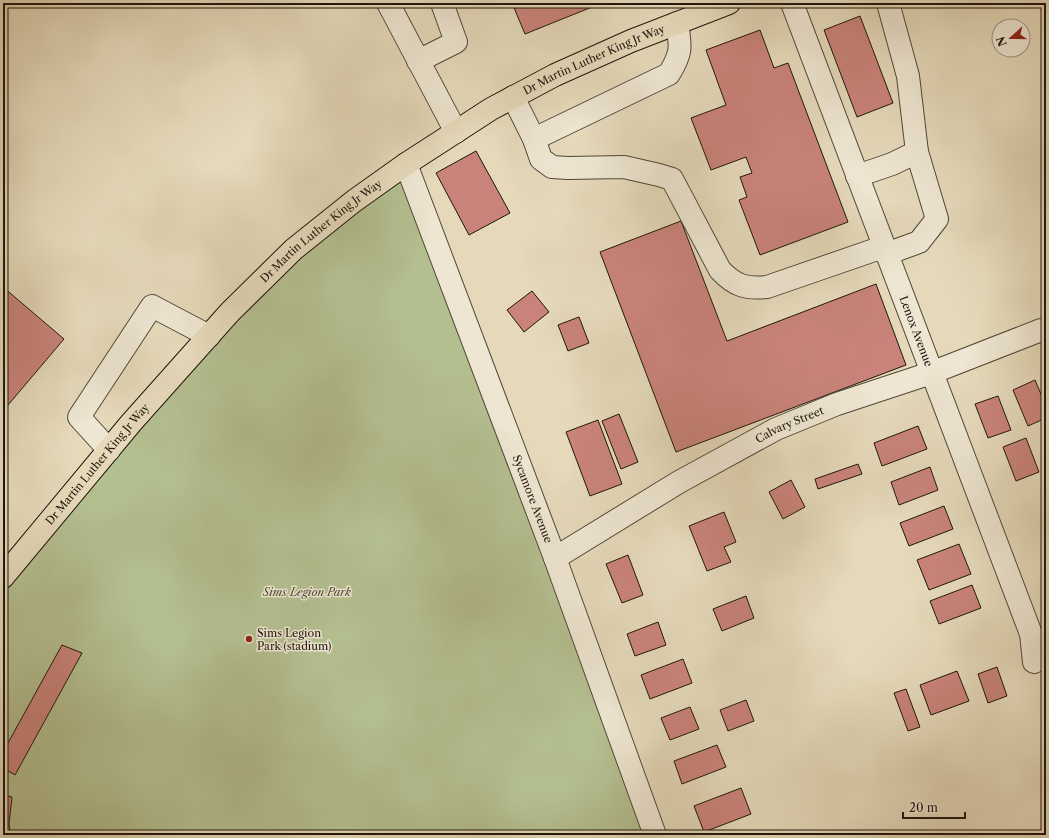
<svg xmlns="http://www.w3.org/2000/svg" width="1049" height="838" viewBox="0 0 1049 838" font-family="'Libre Caslon Text',serif">
  <style>
    .green { fill: #b4bf90; stroke: #696a4e }
    .building { fill: #c9837a; stroke: #1e160d }
    .lines { fill: none; stroke-linecap: round; stroke-linejoin: round }
    .minor-casing { stroke: #504738; stroke-width: 24 }
    .major-casing { stroke: #1e160d; stroke-width: 24 }
    .minor { stroke: #eee6d2; stroke-width: 22 }
    .major { stroke: #e5d9ba; stroke-width: 22 }
    .poi-dot { fill: #8f2418; stroke: #eee6d2; stroke-width: 1.5 }
    .labels { text-anchor: middle; dominant-baseline: central; stroke-width: 3; stroke-linejoin: round; paint-order: stroke }
    .street-label { font-size: 11px; fill: #1e160d; stroke: #eee6d2 }
    .park-label { font-size: 11px; font-style: italic; fill: #4b4934; stroke: #eee6d2 }
    .poi-label { font-size: 11px; fill: #1e160d; stroke: #eee6d2; text-anchor: start }
  </style>
  <rect width="100%" height="100%" fill="#e5d9ba"/>
  <filter id="stains"><feTurbulence type="fractalNoise" baseFrequency=".005" numOctaves="4"/><feColorMatrix values="0 0 0 0 .2 0 0 0 0 .09 0 0 0 0 .02 0 0 0 .5 -.17"/></filter>
  <radialGradient id="worn" r=".72"><stop offset=".6" stop-color="#630" stop-opacity="0"/><stop offset="1" stop-color="#630" stop-opacity=".3"/></radialGradient>
  <path class="green" d="M406 164 655 835H3V577L230 312Z"/>
  <g class="building">
    <path d="M512 3H602L525 34Z"/>
    <path d="M860 16 893 103 857 117 824 30Z"/>
    <path d="M760 30 774 68 788 63 848 222 760 255 739 200 747 197 740 177 752 173 746 157 711 170 691 118 726 105 706 50Z"/>
    <path d="M476 151 510 213 469 235 436 173Z"/>
    <path d="M681 221 727 341 876 284 906 365 676 452 600 252Z"/>
    <path d="M3 287 64 339 3 411Z"/>
    <path d="M532 291 549 312 524 332 507 310Z"/>
    <path d="M579 317 589 343 568 351 558 325Z"/>
    <path d="M1035 380 1046 406V418L1028 426 1013 390Z"/>
    <path d="M998 396 1011 430 988 438 975 404Z"/>
    <path d="M619 414 638 462 621 469 602 421Z"/>
    <path d="M598 420 622 484 590 496 566 432Z"/>
    <path d="M918 426 927 449 882 466 874 443Z"/>
    <path d="M1026 438 1039 472 1016 481 1003 447Z"/>
    <path d="M858 464 862 474 818 489 815 479Z"/>
    <path d="M930 467 938 490 899 505 891 482Z"/>
    <path d="M791 480 805 507 783 519 769 492Z"/>
    <path d="M944 506 953 529 909 546 900 523Z"/>
    <path d="M724 512 736 542 724 547 731 562 707 571 689 526Z"/>
    <path d="M959 544 971 574 929 590 917 560Z"/>
    <path d="M628 555 643 595 622 603 606 564Z"/>
    <path d="M972 585 981 608 939 624 930 601Z"/>
    <path d="M746 596 754 618 722 631 713 609Z"/>
    <path d="M658 622 666 645 635 656 627 634Z"/>
    <path d="M62 645 82 653 15 775 3 768V752Z"/>
    <path d="M683 659 692 683 650 699 641 675Z"/>
    <path d="M997 667 1007 696 988 703 978 674Z"/>
    <path d="M957 671 969 701 931 715 920 685Z"/>
    <path d="M906 689 920 727 908 731 894 693Z"/>
    <path d="M746 700 754 721 728 731 720 710Z"/>
    <path d="M690 707 699 729 670 740 661 718Z"/>
    <path d="M717 745 726 767 682 784 674 761Z"/>
    <path d="M741 788 751 814 704 832 694 806Z"/>
    <path d="M3 795 12 797 9 824 11 835H3Z"/>
    <path d="M741 831 742 835H731Z"/>
  </g>
  <g class="lines">
    <g class="minor-casing">
      <g id="minor">
        <path d="M388 3 456 132"/>
        <path id="s1" d="M792 3 1031 634 1034 662"/>
        <path d="M418 61 456 42 442 3"/>
        <path d="M513 97 534 139 541 159 552 167 568 168 624 167 659 175 672 179 720 270C735 286 746 289 767 287L883 247"/>
        <path d="M534 139 669 74C682 53 681 47 677 23"/>
        <path id="s2" d="M406 164 555 558 655 835"/>
        <path d="M857 176 892 164 917 152 908 76 888 3"/>
        <path d="M886 254 919 242 937 219 917 152"/>
        <path d="M109 450 79 417 152 306 209 336"/>
        <path id="s3" d="M555 558 679 482 776 429 837 404 931 373 1041 330"/>
      </g>
    </g>
    <g class="major-casing">
      <g id="major">
        <path id="s4" d="M3 577 131 423 230 312 294 249 354 201 406 164 491 109 555 75 631 41 729 3"/>
      </g>
    </g>
    <use href="#minor" class="minor"/>
    <use href="#major" class="major"/>
  </g>
  <circle class="poi-dot" cx="249" cy="639" r="4"/>
  <g class="labels">
    <g class="street-label">
      <text stroke="none"><textPath href="#s4" startOffset="795">Dr Martin Luther King Jr Way</textPath></text>
      <text stroke="none"><textPath href="#s4" startOffset="471">Dr Martin Luther King Jr Way</textPath></text>
      <text stroke="none"><textPath href="#s1" startOffset="351">Lenox Avenue</textPath></text>
      <text stroke="none"><textPath href="#s3" startOffset="270">Calvary Street</textPath></text>
      <text stroke="none"><textPath href="#s4" startOffset="147">Dr Martin Luther King Jr Way</textPath></text>
      <text stroke="none"><textPath href="#s2" startOffset="358">Sycamore Avenue</textPath></text>
    </g>
    <g class="park-label">
      <text x="307" y="592">Sims Legion Park</text>
    </g>
    <g class="poi-label">
      <text x="257" y="633">Sims Legion<tspan x="257" dy="13">Park (stadium)</tspan></text>
    </g>
  </g>
  <rect width="1049" height="838" fill="none" stroke="#e5d9ba" stroke-width="16"/>
  <rect x="4" y="4" width="1041" height="830" fill="none" stroke="#1e160d" stroke-width="2"/>
  <rect x="8" y="8" width="1033" height="822" fill="none" stroke="#1e160d"/>
  <g transform="translate(1011 38) rotate(249)"><circle r="19" fill="#eee6d2" stroke="#9b9383"/>
  <path d="M0-3L7 15L0 10L-7 15Z" fill="#8f2418"/>
  <text y="-6" font-size="11" font-weight="bold" text-anchor="middle" fill="#1e160d">N</text>
  </g>
  <path d="M903 812v6h62v-6" fill="none" stroke="#1e160d" stroke-width="2"/>
  <text x="909" y="812" font-size="12" fill="#1e160d" stroke="#eee6d2" stroke-width="3" paint-order="stroke">20 m</text>
  <rect width="100%" height="100%" filter="url(#stains)"/>
  <rect width="100%" height="100%" fill="url(#worn)"/>
</svg>
